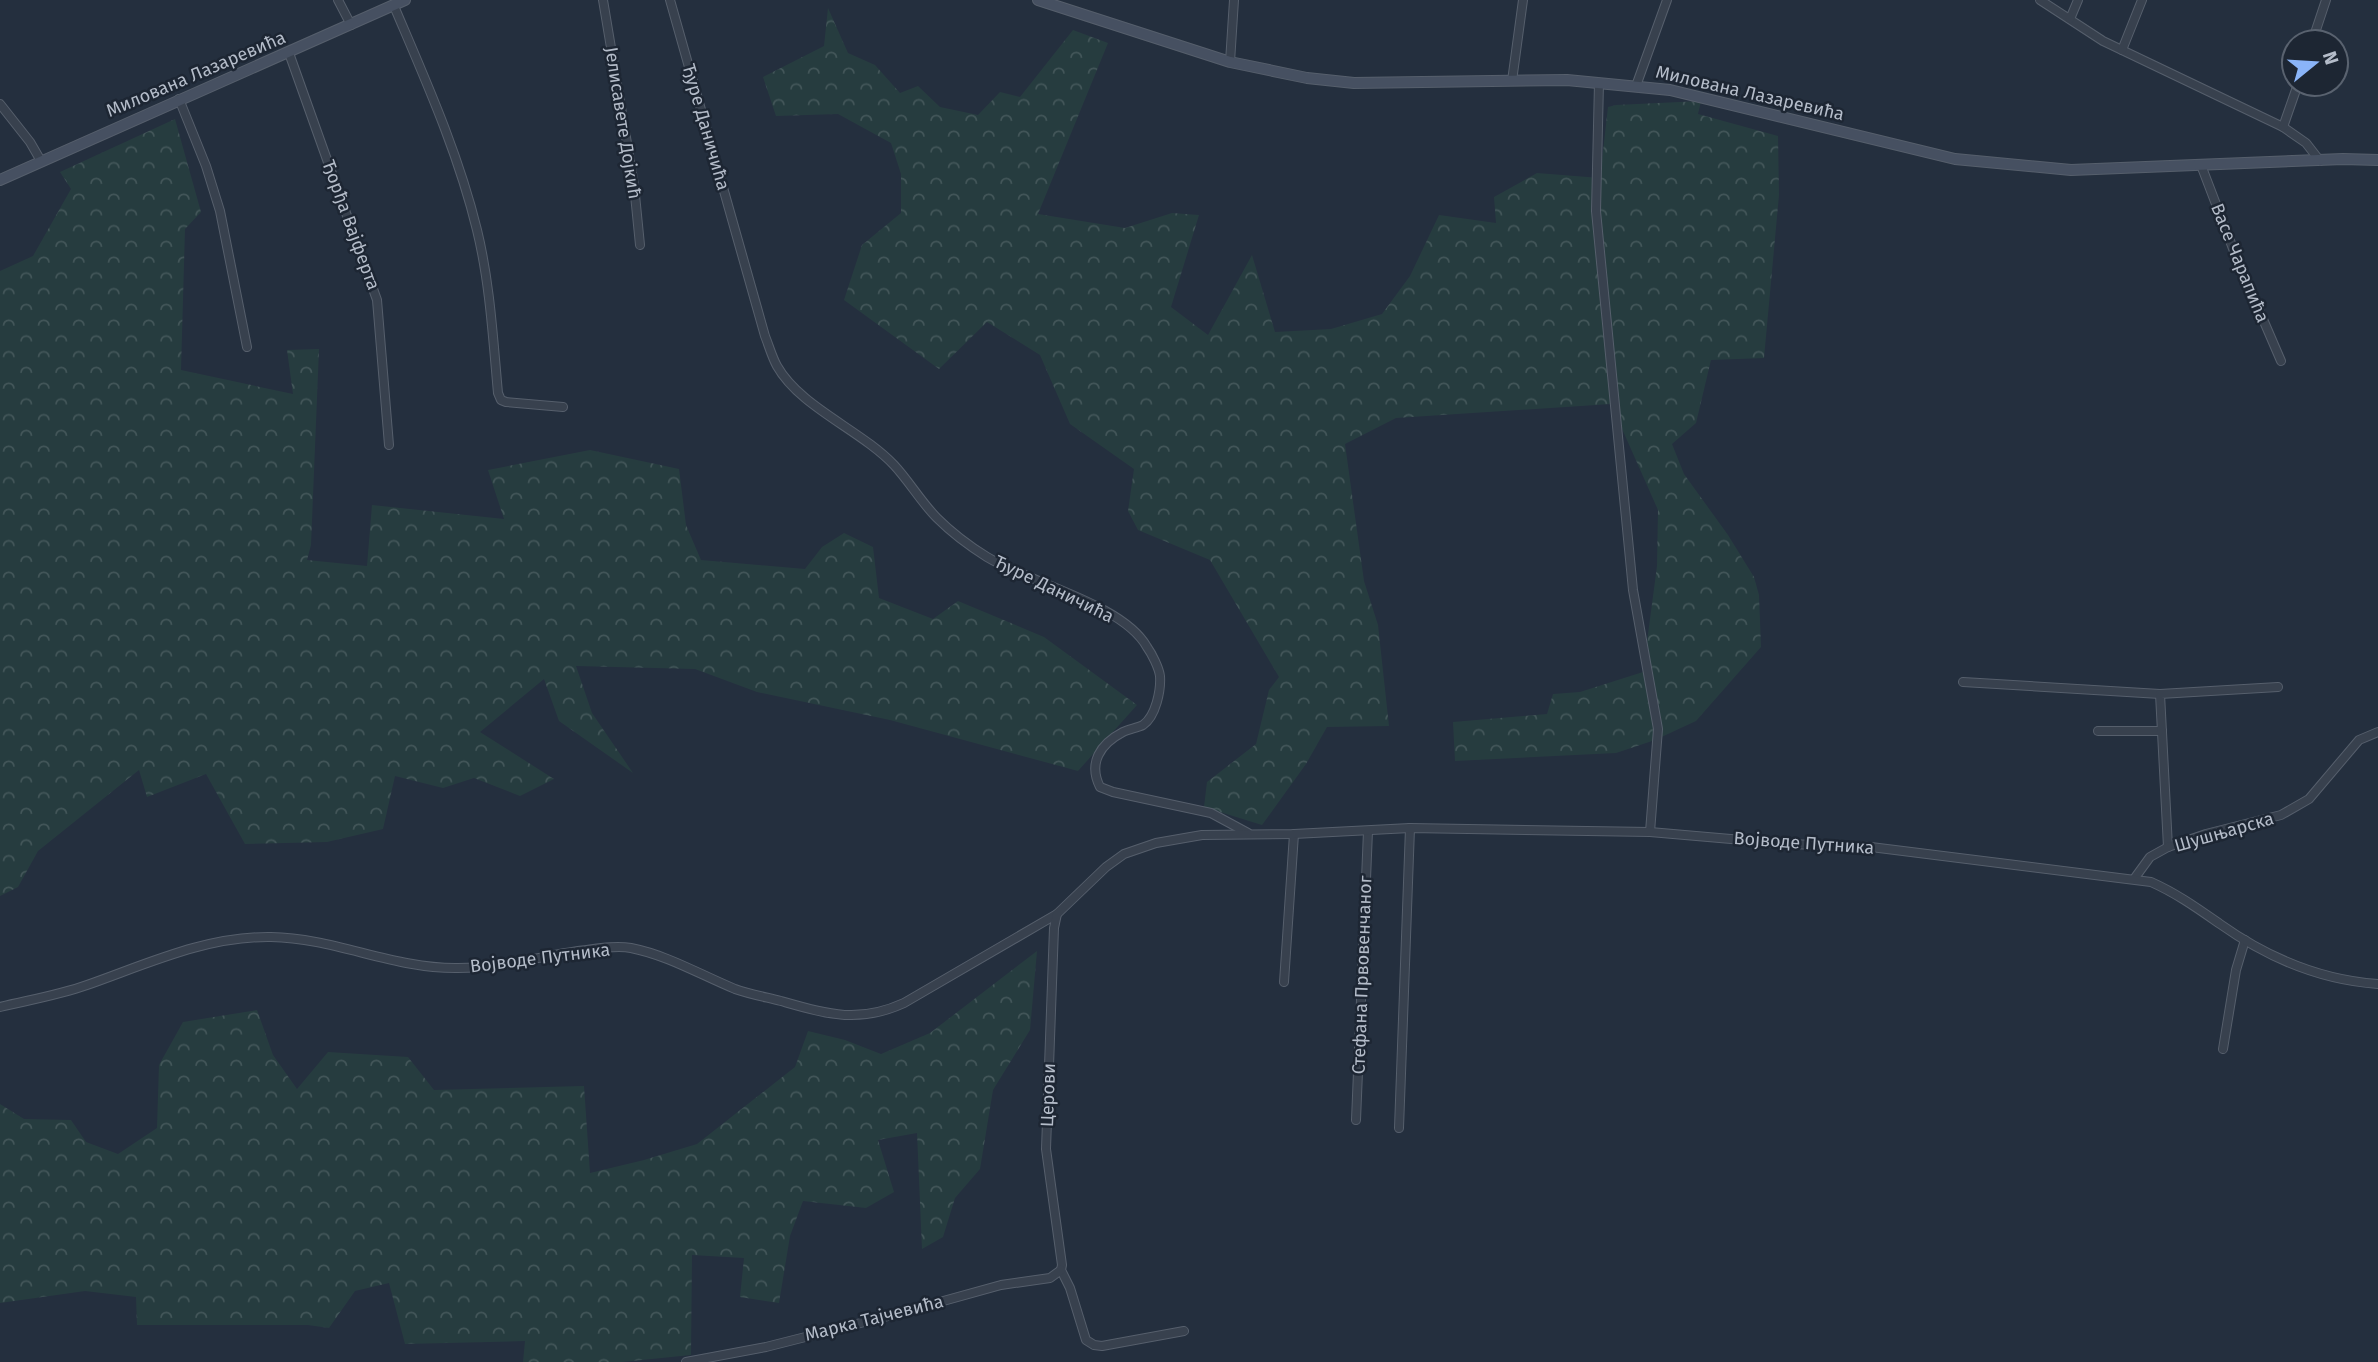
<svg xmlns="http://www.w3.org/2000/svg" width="2378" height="1362" viewBox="0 0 2378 1362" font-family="'Fira Sans',sans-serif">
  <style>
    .forest { fill: url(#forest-crowns) }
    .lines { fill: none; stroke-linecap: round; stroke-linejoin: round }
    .street-casing { stroke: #565f6c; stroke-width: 10 }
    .secondary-casing { stroke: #565f6c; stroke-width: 12 }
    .street { stroke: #38414e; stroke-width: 8 }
    .secondary { stroke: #465061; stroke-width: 10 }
    .labels { text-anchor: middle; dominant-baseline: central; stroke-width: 5; stroke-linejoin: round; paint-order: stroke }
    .street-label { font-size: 18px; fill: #b4bcc9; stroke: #1d2633 }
  </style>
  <defs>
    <pattern id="forest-crowns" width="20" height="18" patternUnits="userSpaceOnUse" patternTransform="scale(1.75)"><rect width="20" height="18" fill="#263c3f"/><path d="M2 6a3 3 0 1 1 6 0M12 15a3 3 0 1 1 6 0" fill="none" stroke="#435659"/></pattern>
  </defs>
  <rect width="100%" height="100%" fill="#242f3e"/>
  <g class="forest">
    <path d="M828 8 848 53 875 65 900 93 918 86 940 107 978 115 1000 92 1020 97 1073 30 1108 43 1038 214 1125 228 1172 213 1199 215 1171 307 1208 335 1252 255 1275 332 1331 329 1382 314 1410 276 1439 215 1496 223 1494 197 1537 173 1600 178 1608 107 1616 105 1701 101 1698 114 1778 136 1779 195 1764 358 1711 360 1696 423 1672 444 1684 474 1728 535 1754 577 1759 595 1761 647 1696 721 1655 740 1616 753 1455 761 1453 722 1547 714 1553 694 1580 692 1643 672 1657 566 1658 510 1611 404 1396 418 1345 444 1364 581 1378 625 1389 726 1327 727 1306 764 1262 825 1204 807 1207 782 1256 744 1269 690 1279 677 1210 560 1138 530 1128 511 1134 469 1070 424 1040 355 987 322 939 369 844 300 862 245 901 213V174L891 143 838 114 776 116 763 77 824 46Z"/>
    <path d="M175 119 201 212 185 229 181 370 293 394 287 350 319 349 311 545 307 560 367 566 372 505 504 519 488 470 590 450 679 469 686 525 701 560 805 569 822 547 844 533 873 547 879 598 933 619 958 601 1044 637 1137 705 1078 771 890 720 757 692 695 669 576 666 592 713 633 773 559 721 544 679 480 732 554 779 520 796 474 778 443 788 395 776 383 829 327 842 245 844 206 774 147 797 139 770 38 851 18 887 0 896V271L33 256 71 189 60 172Z"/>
    <path d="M1037 951 1030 1030 993 1090 980 1169 955 1198 943 1237 922 1249 917 1133 878 1140 894 1192 866 1208 803 1201 790 1236 779 1303 740 1297 744 1258 692 1255 691 1355 622 1362H523L525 1341 405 1344 389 1283 355 1291 329 1328 308 1325H137L136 1297 85 1291 0 1303V1104L24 1119 71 1120 86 1142 118 1154 157 1128 159 1065 183 1022 257 1010 273 1055 297 1089 328 1052 408 1057 434 1090 584 1086 590 1173 644 1160 697 1144 795 1067 808 1031 845 1040 881 1054 930 1033Z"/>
  </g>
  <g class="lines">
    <g class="street-casing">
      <g id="street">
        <path d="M338 0 351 25"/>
        <path d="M603 0 634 185 640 245"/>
        <path d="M670 0 765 336C769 346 772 357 777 366 800 407 861 430 894 465 909 481 921 502 937 518 951 532 971 547 987 557 1030 583 1123 604 1147 647 1152 654 1159 668 1160 676 1161 690 1156 716 1143 725 1137 728 1129 729 1123 732 1100 744 1088 763 1100 787L1113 792 1211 813 1248 833"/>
        <path d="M2040 0 2103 41 2283 127 2306 143 2320 161"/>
        <path d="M394 6C425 79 458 152 477 230 490 283 493 339 498 393L501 400 506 402 563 407"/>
        <path d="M2070 19 2078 0"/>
        <path d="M2312 42 2326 0"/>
        <path d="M2122 50 2142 0"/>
        <path d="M289 53 377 300 389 445"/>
        <path d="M1230 62 1234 0"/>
        <path d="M1512 81 1523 0"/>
        <path d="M1599 83 1596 211 1633 590 1658 729 1650 832"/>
        <path d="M1636 86 1667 0"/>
        <path d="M179 99 206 166 220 211 247 347"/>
        <path d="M0 104 30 142 41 161"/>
        <path d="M2283 127 2298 84"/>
        <path d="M2201 165 2237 259 2281 361"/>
        <path d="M1963 682 2160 694"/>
        <path d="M2098 731H2162"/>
        <path d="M2168 847 2160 694 2278 687"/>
        <path d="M2134 879 2150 857 2168 847 2206 834 2281 815 2309 799 2359 740 2378 732"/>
        <path d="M1284 982 1294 834"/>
        <path d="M0 1007C29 1000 59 995 87 985 147 964 206 936 271 937 335 938 394 969 458 968 499 968 538 957 578 951 595 949 615 945 631 948 667 955 701 975 735 989 749 994 765 997 781 1001 827 1014 858 1024 904 1003L1057 914"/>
        <path d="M2223 1049 2236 970 2245 940"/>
        <path d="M1356 1120 1368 831"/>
        <path d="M1399 1128 1410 828"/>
        <path d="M1184 1331 1102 1346 1094 1345 1086 1340 1070 1288 1061 1270 1062 1265 1046 1149 1054 928 1057 914 1106 867 1124 854 1156 843 1202 835 1294 834 1410 828 1650 832 1789 844 1871 847 2151 882C2176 893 2197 908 2220 924 2268 958 2319 980 2378 984"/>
        <path d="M686 1362 766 1347 900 1313 1001 1285 1050 1278 1061 1270"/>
      </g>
    </g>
    <g class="secondary-casing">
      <g id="secondary">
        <path d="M1038 0 1230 62 1307 78 1354 83 1567 80 1670 90 1955 159 2071 170 2343 159 2378 160"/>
        <path d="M0 180 405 0"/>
      </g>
    </g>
    <use href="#street" class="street"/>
    <use href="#secondary" class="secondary"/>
  </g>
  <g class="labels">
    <g class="street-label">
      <text transform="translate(196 74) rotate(-23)">Милована Лазаревића</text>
      <text transform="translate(1750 93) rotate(13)">Милована Лазаревића</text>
      <text transform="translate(623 123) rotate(81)">Јелисавете Дојкић</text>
      <text transform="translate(706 127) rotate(74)">Ђуре Даничића</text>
      <text transform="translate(351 225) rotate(70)">Ђорђа Вајферта</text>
      <text transform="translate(2240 263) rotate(68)">Васе Чарапића</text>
      <text transform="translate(1054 589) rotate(26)">Ђуре Даничића</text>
      <text transform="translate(2224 832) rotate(-16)">Шушњарска</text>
      <text transform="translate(1804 843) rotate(4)">Војводе Путника</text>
      <text transform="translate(540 958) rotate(-7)">Војводе Путника</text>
      <text transform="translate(1362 975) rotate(-88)">Стефана Првовенчаног</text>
      <text transform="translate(1048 1095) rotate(-88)">Церови</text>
      <text transform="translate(874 1318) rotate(-14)">Марка Тајчевића</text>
    </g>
  </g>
  <g transform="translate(2315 63) rotate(72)"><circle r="33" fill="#1d2633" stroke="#59626f" stroke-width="2"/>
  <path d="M0-5L12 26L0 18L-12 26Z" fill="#8ab4f8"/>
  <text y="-10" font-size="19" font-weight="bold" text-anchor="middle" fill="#b4bcc9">N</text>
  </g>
</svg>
